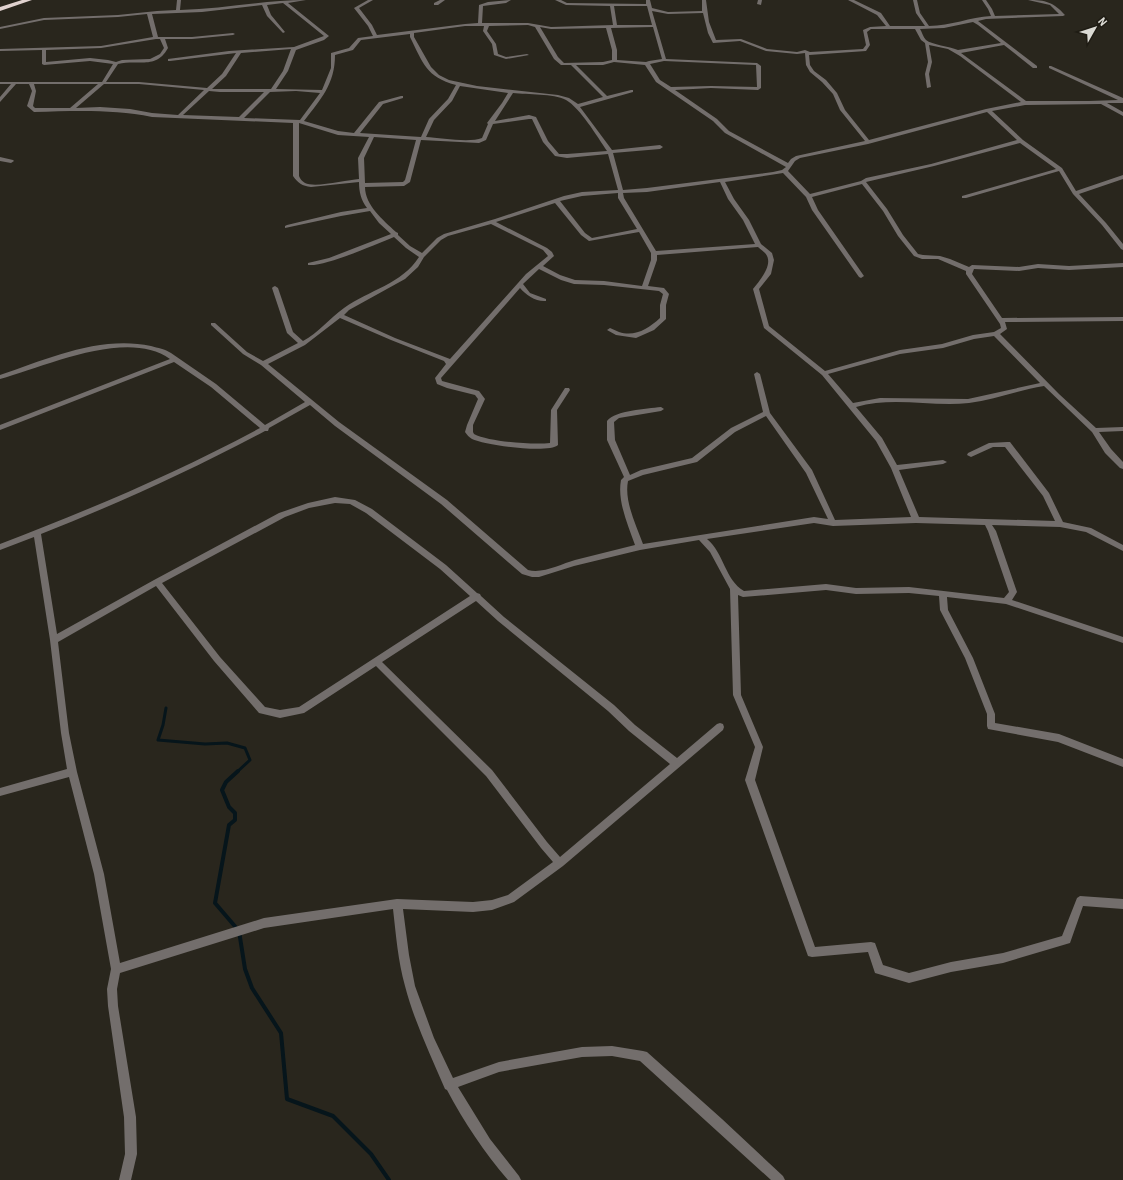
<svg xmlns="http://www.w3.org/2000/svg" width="1123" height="1180" viewBox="0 0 1123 1180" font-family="'Roboto Condensed',sans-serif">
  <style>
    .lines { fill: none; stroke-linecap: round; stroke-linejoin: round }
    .stream-far1 { stroke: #06151b; stroke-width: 3 }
    .stream { stroke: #06151b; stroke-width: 4 }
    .minor { fill: #736e6c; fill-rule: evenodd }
    .motorway { fill: #e0d2cf; fill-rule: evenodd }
  </style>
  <rect width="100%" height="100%" fill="#29261d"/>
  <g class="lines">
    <path class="stream-far1" d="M166 708 163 725 158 740 205 744 227 743 245 748 250 760 237 772"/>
    <path class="stream" d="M238 771 226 782 222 790 229 807 235 813V820L229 825 215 903 239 931 245 969 252 988 281 1033 287 1099 333 1116 371 1154 389 1180"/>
    <g class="minor">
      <path d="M177 0H181L180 10C222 9 264 0 306 0L288 3 329 36 324 40 296 50 288 71 276 89 322 90 331 68V53L349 48 358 38 373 36 368 26 354 8 368 0H373L359 8 372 25 377 35 465 24 478 23 479 5 488 2 511 0 506 3 483 6 482 23H528L551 27 613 25 610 6 566 5 555 0H561L567 3 646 4V0H650L652 8 668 12 702 11V0H706L709 22 716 40 741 39 767 49 797 52 805 50 810 52 863 49 866 45 863 30 870 27 886 26 877 15 848 0H854L881 13 890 26H925L916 13 913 0H917L920 13 929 26C951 26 970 17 991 16L988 9 982 0H986L992 9 995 16 1059 14 1050 5 1028 0C1046 0 1053 2 1065 15L1063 16 986 19 978 21 1037 66V68H1033L1004 45 961 53 1026 101H1089L1118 100 1049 68V66H1051L1123 98V103H1107L1123 112V116L1101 104 1025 105 992 111 1023 140 1062 168 1076 191 1123 175V179L1079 194 1106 223 1123 244V250L1121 249 1102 225 1073 194 1059 171 966 198H962V196L1056 169 1020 143 934 166 866 182 887 209 903 235 918 254 923 255 940 256 950 259 969 267 972 265 1019 267 1038 264 1069 266 1123 263V267L1069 270 1038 268 1019 271 974 269 972 274 1002 318 1123 317V321L1005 322 1007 329 1000 334 1059 394 1096 428 1123 427V431L1099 432 1111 449 1123 462V469L1120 468 1105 453 1092 432 1044 386C1018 390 994 400 969 403 931 407 893 396 856 407L882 438 897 465 943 460 947 462 943 464 899 470 919 517 1055 521 1043 496 1005 447H993L971 457 967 455 968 453 989 443 1007 442H1010L1049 493 1063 522 1091 528 1123 545V551L1086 532 1060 527 992 525 996 531 1017 592 1012 600 1123 637V643L1006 604 947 597 948 610 973 658 995 714V723L1059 734 1123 759V767L1058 742 988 729 987 726V714L965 658 940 610 939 596 909 593 856 594 826 590 743 597 738 595 741 695 763 747 755 780 815 947 871 942 875 943 883 965 909 973 951 962 1003 953 1062 936 1077 898 1080 896 1123 899V909L1083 906 1070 943 1003 963 951 972 909 983 875 973 868 952 812 957 808 956 745 780 755 747 733 695 730 589 710 552 699 540 640 550 574 566 539 577H532L522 574 441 504 335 426 310 405 269 428 268 431H265C192 470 117 504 41 534L57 634 154 580 279 513 308 503 335 497 355 500 372 509 446 565 477 593 480 594 481 596 504 617 614 705 635 725 677 758 717 724 720 723 723 724 724 727 723 730 563 866 514 902 492 910 473 912 403 909 409 955 415 986 434 1038 453 1078 499 1062 582 1047 612 1046 643 1051 647 1052 722 1119 783 1176 785 1180H771L640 1061 612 1056 582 1057 499 1072 458 1087 490 1139 519 1176 521 1180H508C484 1152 464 1122 447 1090L445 1089C431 1056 414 1021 405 986 398 961 396 935 393 909L264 928 120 973 117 989 118 1006 136 1117 137 1154 131 1180H119L125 1154 124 1117 108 1006 107 989 111 969 94 874 69 777 0 796V788L67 769 61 733 50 640 34 537 0 550V544C89 510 176 473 260 428L211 387 174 362 0 430V425L170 359C127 328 45 367 0 379V375C47 359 100 335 151 346 158 348 165 349 171 353L216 384 265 425 305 402 261 365 243 354 211 325V323H215L247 352 263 361 298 343 287 333 272 288 273 287 275 286 278 288 293 332 303 341C318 333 330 318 344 308 369 290 402 284 419 257L406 248 394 237C376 244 325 267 308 265V263L329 258 391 234 379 223 370 211 341 216 285 228V226L287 225 341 212 367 208C361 200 359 192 359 182L311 187C302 186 298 183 293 176V123L152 117C113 109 74 111 34 112L27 106 32 91 29 84H16L0 102V97L11 84H0V82H102L113 64 90 61 44 65 42 64V50L0 51V49L101 46 153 37 147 14 118 17 44 20 0 29V27L44 18 118 15 157 11 176 10ZM283 3 324 36 294 47 229 51 168 59V61H170L236 53 222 74 207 88 139 82H106L118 64C138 59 156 70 168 48L165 39H192L233 35 235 34 233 33 192 37H158L152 14 202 12 262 5 267 16 283 33 285 32 271 15 267 5ZM614 6H647L652 25H617ZM652 11 668 14 703 13 708 33 713 43 740 41 766 51 797 54 805 53 806 65 810 72 822 82 833 94 840 110 865 141 796 156 791 159 788 163 729 131 717 119 675 90 711 88 758 90 761 88V66L757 63 666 59ZM973 22 978 25 1001 43 958 50C949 46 932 45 926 40 923 37 922 32 920 29L944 28ZM528 25 535 27 554 59 561 65H571L603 97 578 104 569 98 558 95 477 86 449 80 439 75 431 67 414 37V33L465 26H484L483 31 492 44 494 55 506 59 529 55 527 54 506 57 498 54 496 44 487 31 489 26ZM540 27 551 29 606 28 612 50V60L603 62 564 63 558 57ZM653 27 662 59 649 61 646 62 617 60V50L611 28ZM871 29H915L921 40 925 43 928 62 925 74 927 88 931 87 929 74 932 62 929 45 948 49 960 56 1021 102 986 109 869 140 845 110 837 93 826 80 814 71 810 65 809 55 866 51 870 45 867 32ZM410 34V37C423 63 426 77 456 85L448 99 429 119 421 137 360 133 383 104 403 98V96H401L379 102 354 133 338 131 304 121C321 99 335 84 335 55L353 50 361 40ZM156 39H160L164 48 160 54 150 59 122 60 116 62 108 60 90 58 46 62V50L101 48ZM291 49 283 71 271 89H212L226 76 241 53ZM664 61 756 65 757 87 711 86 671 87 660 80 650 64ZM614 62 645 65 656 82 713 121 725 133 786 167 782 170 773 172 647 188 623 190 613 153 660 149 663 147 660 145 612 150 580 107 633 92V90H631L607 96 576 65H603ZM34 84H98L70 108H35L33 106 36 91ZM104 84H139L204 90 178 115 152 113 130 109 100 107 76 108ZM460 86 508 93 502 103 487 123 488 124 482 138C470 143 440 138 426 137L434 120 452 101ZM209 91 220 92H264L239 117 183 115ZM296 91 320 93 300 120 244 118 270 92ZM513 93C528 95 553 93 566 100 580 108 597 136 607 151L567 154H559L548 141 536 117 529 115 495 121ZM987 112 1017 140 931 164 866 178 861 181 810 194 788 171 795 161 800 158 868 144ZM529 119H532L543 142 555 156 567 158 608 154 618 190 582 192 564 196 495 219 444 234 437 238 422 253 410 246 398 235V233L396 232C383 220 365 205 365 187L404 186 410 182 421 140 479 143 486 140 493 124ZM299 123 338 135 369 137 358 158 359 179C347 180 315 188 305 183 302 181 300 179 299 176ZM374 137 416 140 405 180 403 182 365 183 364 158ZM783 173 806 197 812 210 859 277 861 278 864 276 818 210 812 197 862 184 883 211 898 236 914 256 922 259H938L966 271V274L1000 324 1001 328 994 332 973 335 942 344 900 350 825 371 769 326 759 289 771 274 774 260 772 253 761 244 749 220 734 199 725 182ZM720 182 728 199 743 220 755 244 656 251 624 198 623 193 647 192ZM618 193V198L637 229 592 238 585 233 560 201 582 196ZM555 203 581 235 589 241 639 232 651 253V260L642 286 604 281 575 280 560 275 543 266 554 256 552 252 547 248 496 222ZM491 224 543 250 548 256 526 274 450 359 395 338 344 315 349 310 405 279 418 267 424 257 441 240 448 236ZM758 247C760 249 763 251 765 253 775 264 759 281 753 289L764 328 822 375 876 441 891 468 911 517 835 520 812 470 770 413 760 374 757 372 754 374 763 412 731 428 692 458 641 470 630 475 615 440 614 422 619 418 661 411 664 409 661 407C646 409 616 410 607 421V440L624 477 621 480C617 501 628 525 635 545 615 550 595 555 575 560 561 564 543 574 528 570L447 500 339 422 268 364 305 345 340 318 391 340 444 361 446 364 435 378 437 384 447 388 475 395 478 399 467 425 465 432C467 435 469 437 472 439 484 445 548 454 558 445L557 410 570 390 569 388H565L551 410 550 443C534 445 489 442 474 434L473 432V425L485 399 479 391 442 381 441 378 520 288C526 295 536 302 546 301V299L530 293 523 284 539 269 561 280 574 284 604 285 659 291 663 294 660 305V318C648 329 635 337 619 332 616 331 613 329 610 328L607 330 616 335 636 338 654 330 666 319V305L669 294 664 288 648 286 657 260V255ZM994 336 1040 383 968 399 880 398 853 403 828 374 900 354 943 348 974 339ZM766 416 806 473 828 519 814 517 643 544C636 525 624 501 628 481L643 475 697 462 735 432ZM335 503 350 504 366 513 440 569 470 596 299 707 280 710 265 707 220 657 162 583 285 517 309 508ZM814 523 833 526 916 523 985 525 988 531 1009 592 1004 598 909 587 856 588 826 584 744 591C725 580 724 553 707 539ZM156 586 214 661 259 713 280 718 304 713 376 666 486 776 541 848 553 862 508 895 492 900 473 902 397 899 264 918 120 963 104 874 77 772 69 733 58 642ZM476 601 498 621 608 711 629 731 670 764 560 857 547 842 492 770 382 662Z"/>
      <path d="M440 0H445L438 5H434V3Z"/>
      <path d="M758 0H762L761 5 757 4Z"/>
      <path d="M0 157 13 160 14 161 11 163 0 161Z"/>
    </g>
    <path class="motorway" d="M22 0H32L0 11V7Z"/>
  </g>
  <g transform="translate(1095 28) rotate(51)" stroke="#1f1c14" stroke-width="3" paint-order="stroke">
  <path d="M0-3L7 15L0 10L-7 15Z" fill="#dbdad4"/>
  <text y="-6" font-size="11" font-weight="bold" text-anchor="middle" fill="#dbdad4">N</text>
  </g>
</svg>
